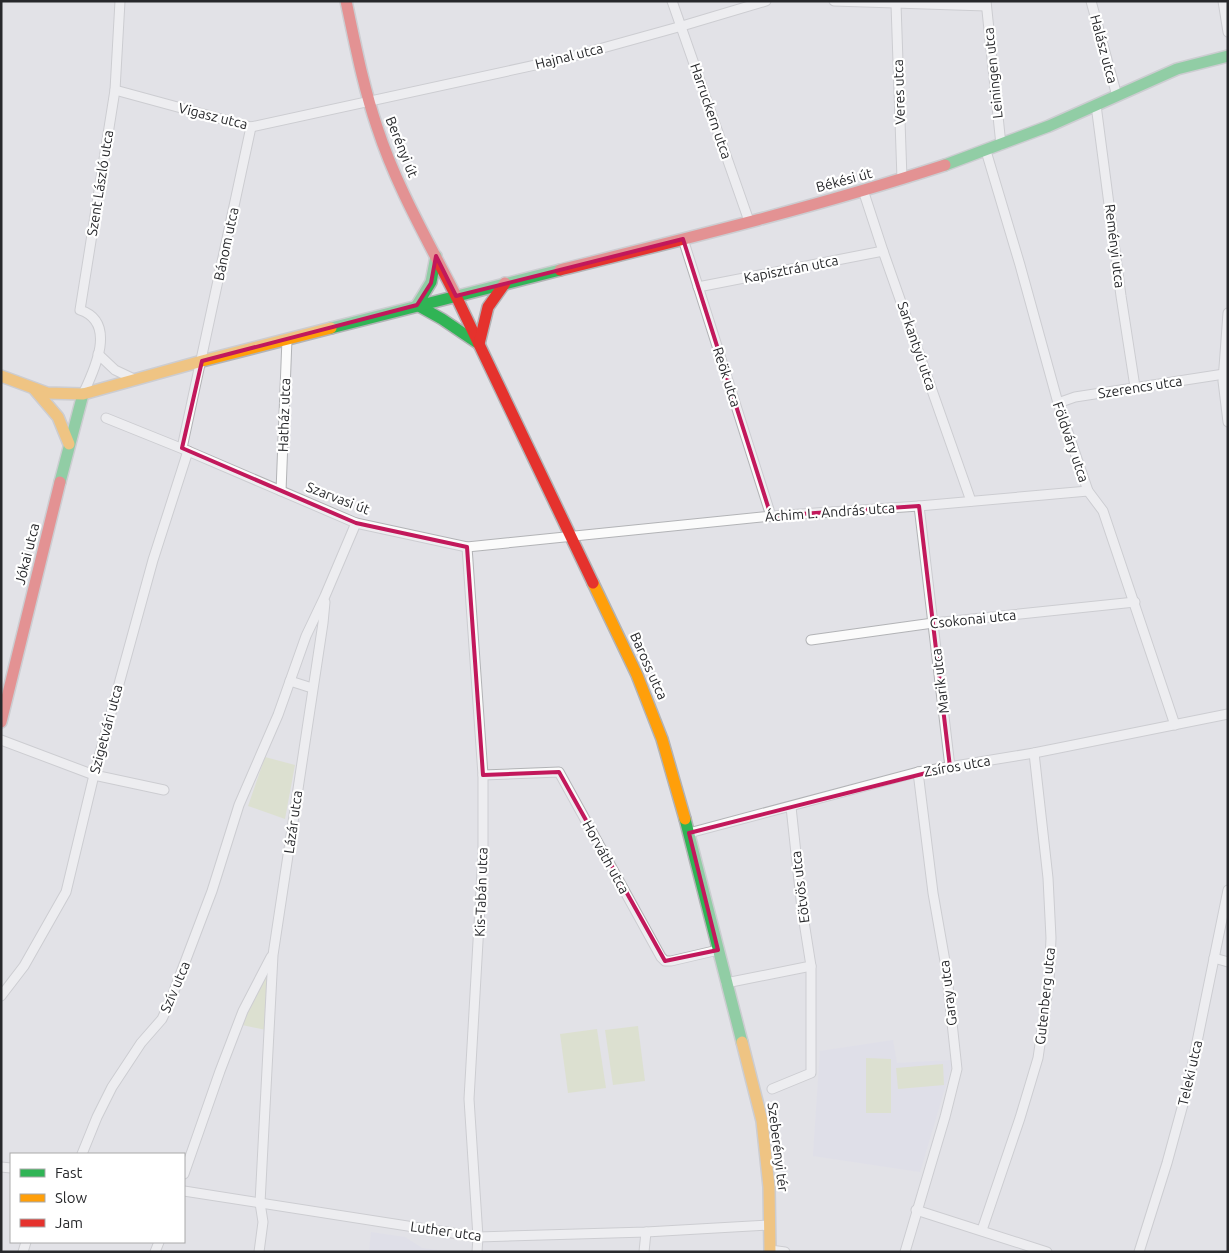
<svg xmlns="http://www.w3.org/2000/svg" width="1229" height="1253" viewBox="0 0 1229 1253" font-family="Ubuntu,sans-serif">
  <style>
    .education { fill: #dcdbe9 }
    .green { fill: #d6ddb4 }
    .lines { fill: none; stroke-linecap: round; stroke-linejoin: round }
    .street-casing { stroke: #b2b3b6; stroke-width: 11 }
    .fast-casing { stroke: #b2b3b6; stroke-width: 14 }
    .slow-casing { stroke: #b2b3b6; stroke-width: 14 }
    .jam-casing { stroke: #b2b3b6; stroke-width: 14 }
    .street { stroke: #fbfbfb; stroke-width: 9 }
    .fast { stroke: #30b455; stroke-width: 11 }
    .slow { stroke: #ff9f0a; stroke-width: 11 }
    .jam { stroke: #e5322d; stroke-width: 11 }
    .marked { fill: none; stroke: #c2185b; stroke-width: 4; stroke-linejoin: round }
    .labels { text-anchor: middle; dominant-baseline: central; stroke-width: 4.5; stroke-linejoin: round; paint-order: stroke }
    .street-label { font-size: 14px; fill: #27282b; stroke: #fff }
  </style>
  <rect width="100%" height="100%" fill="#e2e2e7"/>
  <g class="education">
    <path d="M893 1040 897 1063 951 1060V1068L920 1172 813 1156 820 1051Z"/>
    <path d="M371 1232 405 1237 422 1248 452 1252H369Z"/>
  </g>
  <g class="green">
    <path d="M265 757 295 765 285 819 248 806Z"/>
    <path d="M265 976H270L266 1030 242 1025Z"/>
    <path d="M638 1026 645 1081 613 1085 605 1030Z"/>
    <path d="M597 1029 606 1088 568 1093 560 1034Z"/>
    <path d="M866 1058 891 1059V1113H866Z"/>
    <path d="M943 1064 944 1085 898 1089 896 1068Z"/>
  </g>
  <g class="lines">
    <g class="street-casing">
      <g id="street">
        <path d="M672 1 749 221"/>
        <path d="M834 1 986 6"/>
        <path d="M986 1 1001 145"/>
        <path d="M1091 1 1117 96"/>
        <path d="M1223 1 1228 32"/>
        <path d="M896 4 902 179"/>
        <path d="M115 90 251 127 563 59 682 26 766 1"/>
        <path d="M1096 105 1121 296 1135 387"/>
        <path d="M986 151 1020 265 1058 403 1088 491 1103 511 1175 725"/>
        <path d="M863 190 883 251 971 501"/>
        <path d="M683 239 771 516"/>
        <path d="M698 287 883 251"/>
        <path d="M1228 313 1223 381 1228 422"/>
        <path d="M98 354 115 370 134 379"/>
        <path d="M83 394C95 369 117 322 80 310L115 90 120 1"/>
        <path d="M1058 403 1075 397 1224 374"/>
        <path d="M106 418 188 451 356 523 467 547 771 516 919 506 1088 491"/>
        <path d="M182 448 251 127"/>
        <path d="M281 491 287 339"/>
        <path d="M919 506 950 767"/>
        <path d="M467 547 483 775V854L469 1099 478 1237 477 1252"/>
        <path d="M811 640 933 623 1135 602"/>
        <path d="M290 681 312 688"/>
        <path d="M1 740 94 775 164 790"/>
        <path d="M483 775 559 772 661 957 665 961H671L718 950"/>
        <path d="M689 833 918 772 1034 753 1228 714"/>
        <path d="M1214 958 1228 962"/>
        <path d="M726 983 811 966 802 909 791 807"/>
        <path d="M1 996 24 966 66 892 94 775 153 560 188 451"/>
        <path d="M772 1089 811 1073V966"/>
        <path d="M82 1154 97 1117 112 1087 141 1043 162 1019 171 999 212 891 239 805 278 715 306 636 325 596 356 523"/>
        <path d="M1 1167 11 1168"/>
        <path d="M184 1174 220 1071 243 1011 271 957"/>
        <path d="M184 1191 478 1237 646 1232 770 1225"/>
        <path d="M916 1210 1047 1252"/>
        <path d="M982 1230 1020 1118 1038 1058 1049 983 1051 938 1048 878 1034 753"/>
        <path d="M770 1250 785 1252"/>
        <path d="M23 1252 26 1242"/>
        <path d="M155 1252 159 1242"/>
        <path d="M259 1252 263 1222 260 1203 273 955 323 623 325 602"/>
        <path d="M644 1252 646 1232"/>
        <path d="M905 1252 945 1117 957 1069 946 967 933 893 918 772"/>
        <path d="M1139 1252 1167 1163 1188 1086 1228 890"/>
      </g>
    </g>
    <g class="fast-casing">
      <g id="fast">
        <path d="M945 165 1049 126 1177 69 1228 56"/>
        <path d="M417 305 442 319 476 342"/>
        <path d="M417 305 431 282 436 256"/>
        <path d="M331 328 560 270"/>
        <path d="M60 482 83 394"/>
        <path d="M685 819 742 1042"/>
      </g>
    </g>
    <g class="slow-casing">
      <g id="slow">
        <path d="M1 376 47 393 83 394 202 361 331 328"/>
        <path d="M35 390 58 417 69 444"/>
        <path d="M593 583 637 675 662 739 685 819"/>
        <path d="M742 1042 762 1121 769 1187 770 1252"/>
      </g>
    </g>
    <g class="jam-casing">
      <g id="jam">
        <path d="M346 1C355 43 363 86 377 127 396 186 428 241 456 296"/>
        <path d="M560 270C689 238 819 206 945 165"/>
        <path d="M456 296 593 583"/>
        <path d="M479 344 488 307 505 283"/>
        <path d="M1 722 60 482"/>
      </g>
    </g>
    <use href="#street" class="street"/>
    <use href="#fast" class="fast"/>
    <use href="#slow" class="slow"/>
    <use href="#jam" class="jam"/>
  </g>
  <path d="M0 0H1229V1253H0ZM683 239 771 516 919 506 950 767 689 833 718 950 665 961 559 772 483 775 467 547 356 523 182 448 202 361 417 305 431 283 436 256 456 296Z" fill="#e2e2e7" fill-opacity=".55" fill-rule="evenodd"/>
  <path class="marked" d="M683 239 771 516 919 506 950 767 689 833 718 950 665 961 559 772 483 775 467 547 356 523 182 448 202 361 417 305 431 283 436 256 456 296Z"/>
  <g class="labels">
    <g class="street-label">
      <text transform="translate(1104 49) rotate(75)">Halász utca</text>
      <text transform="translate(569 56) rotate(-14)">Hajnal utca</text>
      <text transform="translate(993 73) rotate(-96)">Leiningen utca</text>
      <text transform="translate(899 92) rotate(-92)">Veres utca</text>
      <text transform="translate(711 111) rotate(71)">Harruckern utca</text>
      <text transform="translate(213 116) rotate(14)">Vigasz utca</text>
      <text transform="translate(402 147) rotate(68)">Berényi út</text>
      <text transform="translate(844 180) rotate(-15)">Békési út</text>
      <text transform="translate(100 183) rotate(-81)">Szent László utca</text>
      <text transform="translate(226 244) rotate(-78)">Bánom utca</text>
      <text transform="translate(1115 246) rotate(83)">Reményi utca</text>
      <text transform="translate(791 269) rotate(-11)">Kapisztrán utca</text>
      <text transform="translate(917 346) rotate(71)">Sarkantyú utca</text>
      <text transform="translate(727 377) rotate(72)">Reök utca</text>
      <text transform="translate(1140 387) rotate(-9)">Szerencs utca</text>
      <text transform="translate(284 415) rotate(-88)">Hatház utca</text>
      <text transform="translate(1071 442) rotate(71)">Földváry utca</text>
      <text transform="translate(338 498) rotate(21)">Szarvasi út</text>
      <text transform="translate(830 512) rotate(-4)">Áchim L. András utca</text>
      <text transform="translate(27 554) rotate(-76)">Jókai utca</text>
      <text transform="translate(973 619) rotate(-6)">Csokonai utca</text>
      <text transform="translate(649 666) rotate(66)">Baross utca</text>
      <text transform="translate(940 681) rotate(-97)">Marik utca</text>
      <text transform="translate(106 729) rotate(-75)">Szigetvári utca</text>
      <text transform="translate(957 766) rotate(-10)">Zsíros utca</text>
      <text transform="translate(293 822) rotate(-82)">Lázár utca</text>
      <text transform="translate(606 857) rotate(61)">Horváth utca</text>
      <text transform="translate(800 887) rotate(-97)">Eötvös utca</text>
      <text transform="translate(481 892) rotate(-88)">Kis-Tabán utca</text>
      <text transform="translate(175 987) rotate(-67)">Szív utca</text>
      <text transform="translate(948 993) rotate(-97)">Garay utca</text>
      <text transform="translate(1045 996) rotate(-84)">Gutenberg utca</text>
      <text transform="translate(1190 1073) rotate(-77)">Teleki utca</text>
      <text transform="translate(778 1147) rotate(83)">Szeberényi tér</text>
      <text transform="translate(446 1231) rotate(8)">Luther utca</text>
    </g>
  </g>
  <rect width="1229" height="1253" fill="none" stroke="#27282b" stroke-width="5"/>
  <rect x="10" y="1153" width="175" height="90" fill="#ffffff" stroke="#a9a9aa"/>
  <rect x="20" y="1169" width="25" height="8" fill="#30b455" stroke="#a9a9aa"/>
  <text x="55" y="1178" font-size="15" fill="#27282b">Fast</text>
  <rect x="20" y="1194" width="25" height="8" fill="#ff9f0a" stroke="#a9a9aa"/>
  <text x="55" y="1203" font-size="15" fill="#27282b">Slow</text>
  <rect x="20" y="1219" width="25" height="8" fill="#e5322d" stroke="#a9a9aa"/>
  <text x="55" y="1228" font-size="15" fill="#27282b">Jam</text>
</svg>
